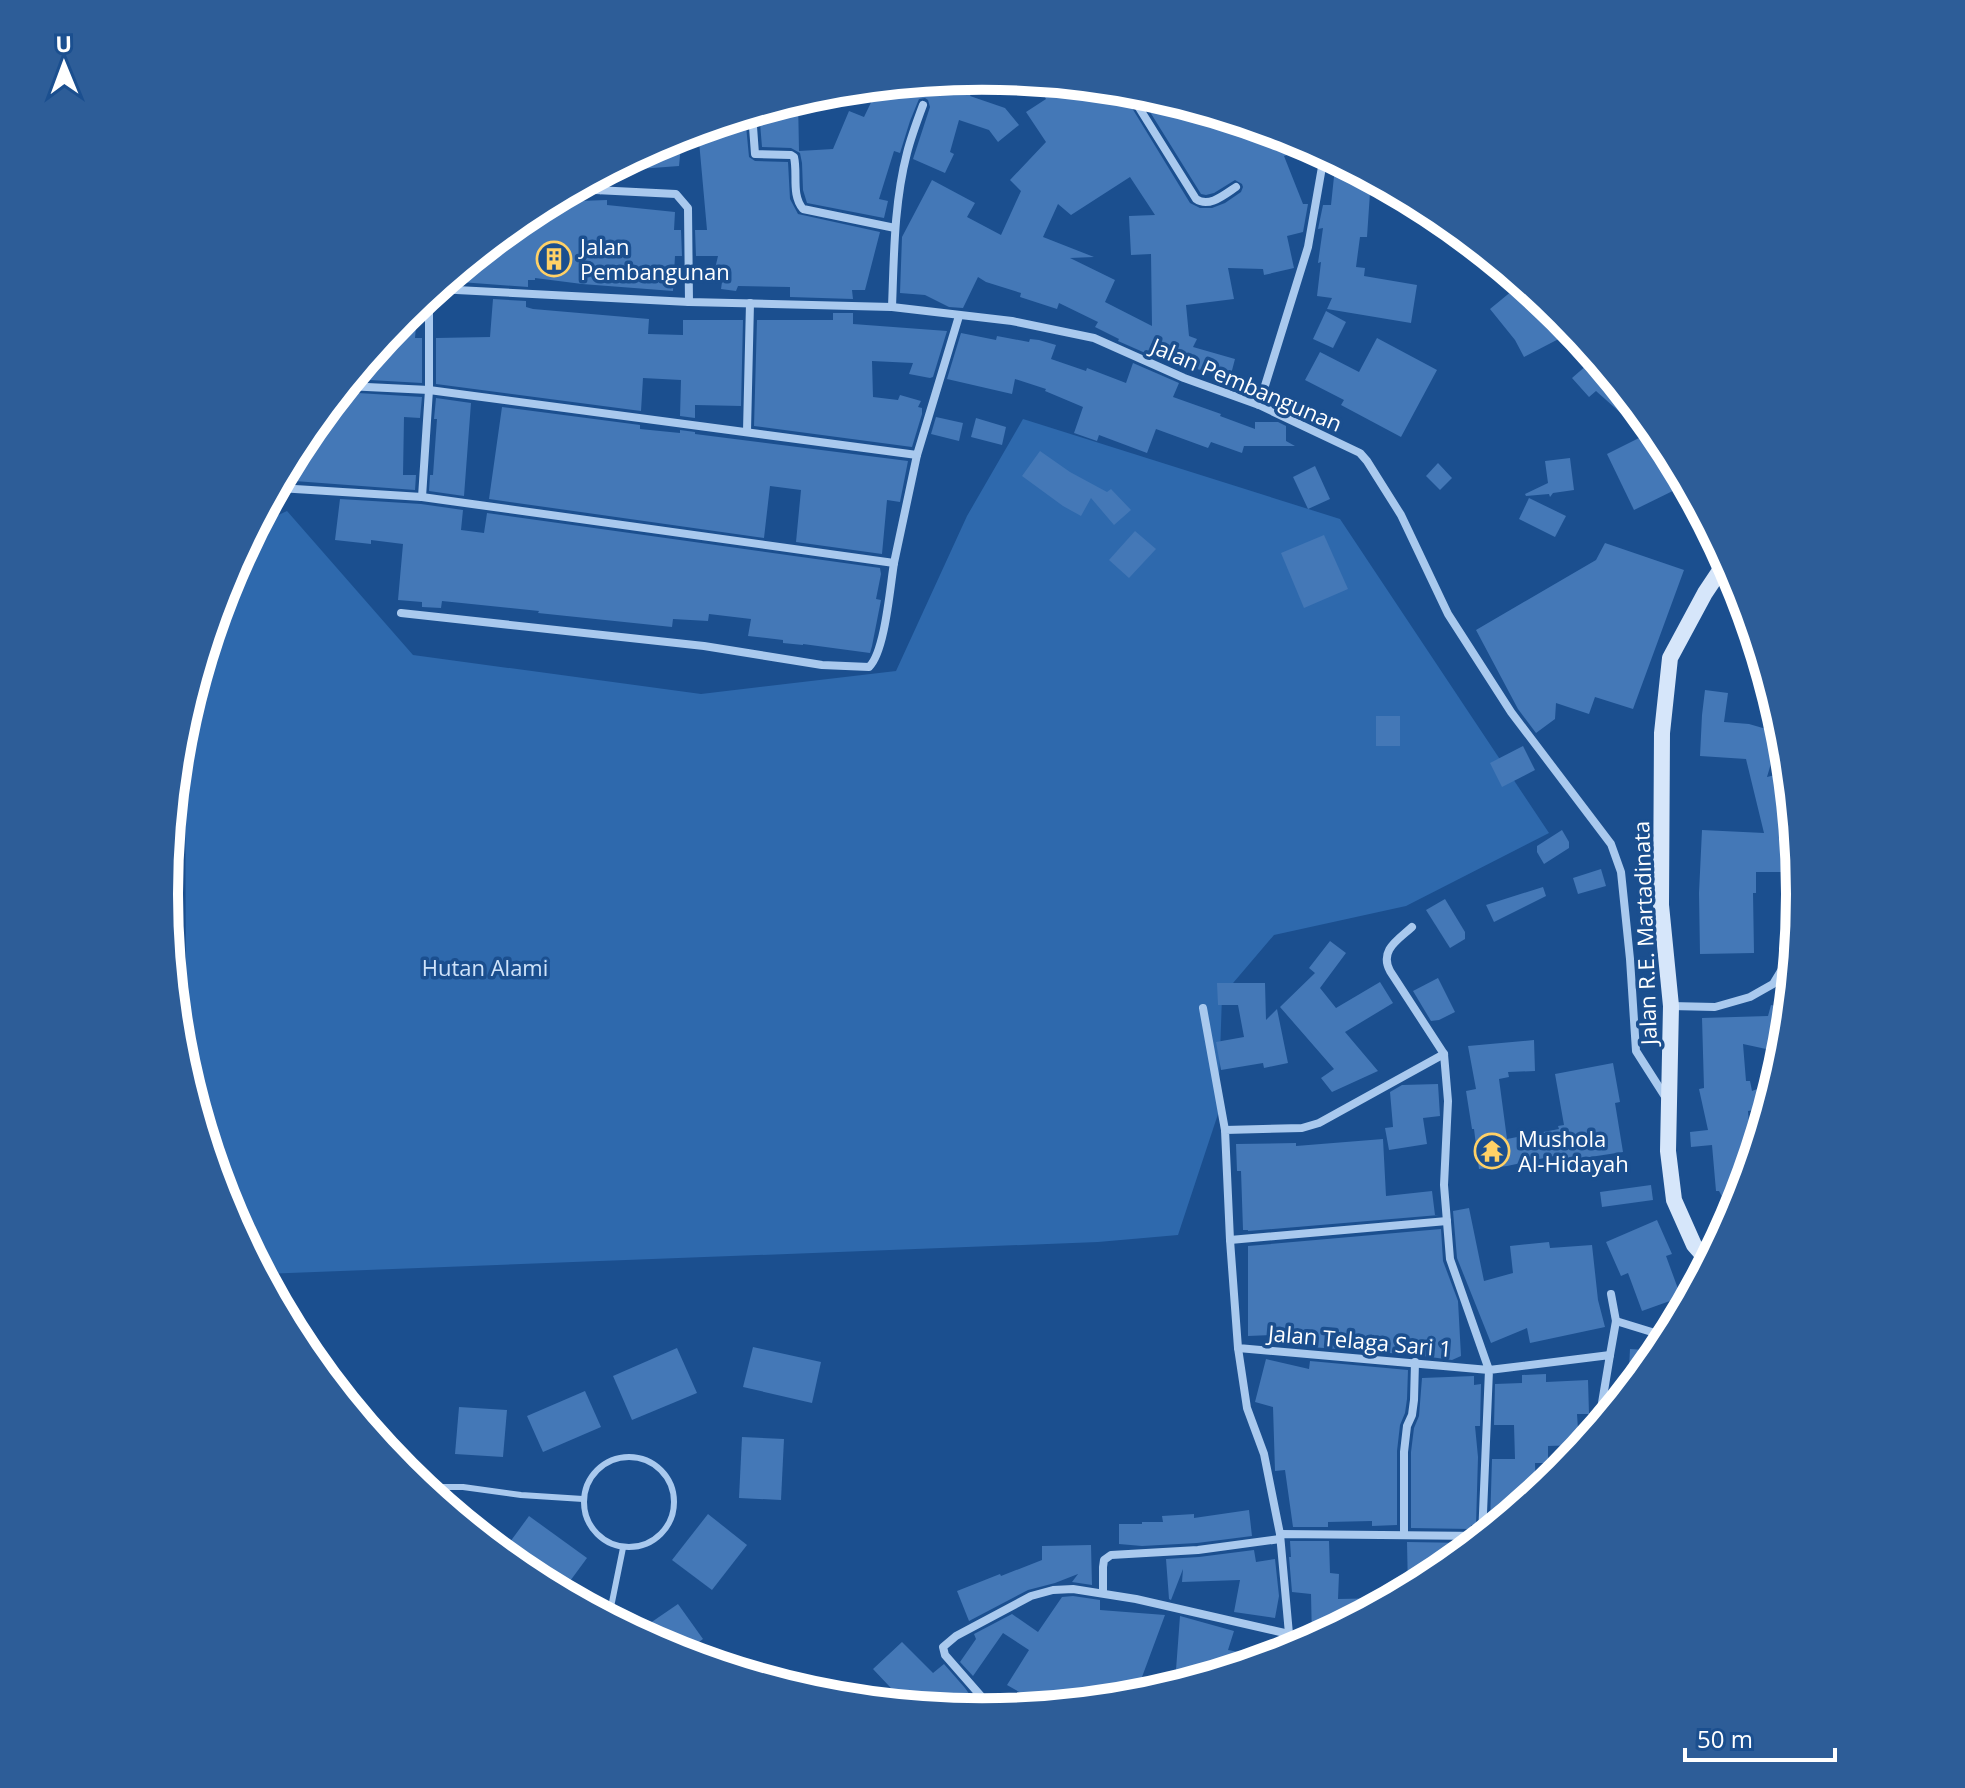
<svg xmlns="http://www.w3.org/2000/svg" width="1965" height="1788" viewBox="0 0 1965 1788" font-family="'Open Sans',sans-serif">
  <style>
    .green { fill: #2e69ad }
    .building { fill: #4478b7; fill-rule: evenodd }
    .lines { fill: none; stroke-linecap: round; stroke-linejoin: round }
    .lane { stroke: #a9c9ee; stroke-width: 6 }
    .street { stroke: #a9c9ee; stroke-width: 8 }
    .secondary { stroke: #d6e6fa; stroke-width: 16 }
    .labels { text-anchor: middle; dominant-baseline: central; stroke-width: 7; stroke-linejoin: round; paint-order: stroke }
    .poi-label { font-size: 22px; fill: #fff; stroke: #1b4f8f; text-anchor: start }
    .street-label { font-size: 22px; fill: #fff; stroke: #1b4f8f }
    .park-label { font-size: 22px; fill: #cfe3fa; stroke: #1b4f8f }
    .rim { fill: none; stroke: #fff; stroke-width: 10 }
  </style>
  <rect width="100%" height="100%" fill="#1b4f8f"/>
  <path class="green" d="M1023 419 1340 519 1549 833 1406 906 1274 935 1222 996 1218 1114 1178 1235 1098 1242 263 1274 227 1207 180 1053 177 1025 186 1009 185 719 227 581 257 525 287 511 413 655 701 694 896 671 967 516Z"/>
  <g class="building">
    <path d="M969 77 964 91 971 94 970 96 1005 108 1019 125 998 142 989 130 959 120 950 152 954 154 945 173 913 159 930 107 928 100 925 98 919 99 910 121 900 153 894 151 879 199 888 201 884 218 807 203 803 190 802 163 800 153 791 148 762 147 759 111 798 99 799 151 833 149 849 111 864 117 879 86Z"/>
    <path d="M1036 81 1121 90 1190 203 1200 208H1212L1225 203 1241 192 1243 187 1242 184 1235 180 1214 193 1206 195 1201 194 1137 91 1276 132 1287 155 1284 156 1303 204H1308L1303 232 1287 236 1294 268 1264 275 1263 269 1228 268 1234 299 1186 305 1189 336 1197 339 1193 347 1235 359 1230 378 1186 366 1184 370 1118 341 1119 339 1095 327 1098 322 1059 303 1057 309 1020 297 1021 293 986 282 978 277 963 308 949 307 925 295 900 293 902 237 932 180 975 203 967 217 1001 235 1021 191 1010 180 1046 142 1026 112 1046 99ZM1130 177 1155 215 1129 216 1131 255 1151 254 1152 326 1105 302 1115 280 1070 258 1094 257 1043 237 1058 204 1071 215Z"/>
    <path d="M745 115 749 157 755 161 788 162 790 199 798 214 880 232 865 290H852L853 299 790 297V287L738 286 736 291 721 289 723 275 714 273 718 256H696L695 230H707L698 130Z"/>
    <path d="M682 134 679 166 639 169 638 155 670 138Z"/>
    <path d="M1341 163 1371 178 1367 237H1360L1356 267 1365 268 1364 276 1417 285 1411 323 1327 309 1332 298 1317 296 1321 262 1318 263 1323 228 1318 229 1323 205H1331L1335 167Z"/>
    <path d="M563 195 579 196V201L607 200V205L675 212 674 230H681L682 256H675L673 291 582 284 535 278V280H528V287L447 281 528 214Z"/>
    <path d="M1518 286 1545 319 1557 312 1574 331 1524 357 1515 340 1490 309Z"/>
    <path d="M493 299 526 301V307L533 309 649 319 648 334 683 335V320H743L741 406 695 405V418L680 416 681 380 643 378 641 411 436 384V338L490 337Z"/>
    <path d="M418 304 415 338H422V383L352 379 404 315Z"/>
    <path d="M1326 311 1346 322 1333 348 1313 339Z"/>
    <path d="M833 313H853V324L947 331 933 377 930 378 909 374 913 363 872 361 873 397 898 400 900 395 921 401 918 407 922 408V414L912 447 754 426 757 320H833Z"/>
    <path d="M961 333 996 340 997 336 1029 342 1030 339 1039 340 1056 345 1051 359 1086 371 1087 368 1126 383 1133 363 1179 383 1173 397 1221 414 1220 416 1255 429V422H1278L1286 426V441L1295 446H1244L1242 453 1211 442 1208 448 1156 429 1147 453 1099 435 1097 441 1074 433 1083 407 1045 391 1046 389 1015 379 1012 394 947 379Z"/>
    <path d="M1377 338 1437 370 1401 437 1341 405 1344 400 1305 380 1320 352 1359 372Z"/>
    <path d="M1595 358 1633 403 1623 415 1596 391 1589 397 1572 378Z"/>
    <path d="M342 392 422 397 420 418 404 417 403 475H416L415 490 281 480 303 439Z"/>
    <path d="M436 398 471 403 464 496 429 491 430 475H433L437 419H434Z"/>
    <path d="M502 407 640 425V429L680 433V430L695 432V434L908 461 900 502 887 500 882 554 796 542 801 490 770 486 764 538 489 499Z"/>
    <path d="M936 417 963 423 959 441 931 434Z"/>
    <path d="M976 418 1006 427 1002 445 971 437Z"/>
    <path d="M1655 430 1663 440 1687 484 1634 510 1607 454Z"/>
    <path d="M1040 451 1070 472 1107 492 1111 489 1131 510 1114 525 1091 498 1081 516 1063 506 1022 476Z"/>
    <path d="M1570 458 1574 490 1553 493 1550 497 1549 494 1526 496 1525 494 1548 483 1545 461Z"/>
    <path d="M1438 463 1452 478 1440 490 1426 476Z"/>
    <path d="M1315 466 1330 499 1308 509 1293 477Z"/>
    <path d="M1529 498 1566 516 1555 537 1519 519Z"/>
    <path d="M340 499 421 504 463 510 461 530 484 533 487 513 880 568 881 574 876 599 881 600 872 646 870 653 803 644V645L783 643V640L748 636 751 619 709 614 708 621 673 619 672 627 538 613 539 611 442 601 441 608 422 607V602L398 600 403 544 371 540V544L335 540Z"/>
    <path d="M1135 531 1156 549 1129 578 1109 560Z"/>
    <path d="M1324 535 1348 589 1304 608 1281 553Z"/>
    <path d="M1605 543 1684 570 1633 709 1595 697 1589 714 1556 703 1555 719 1536 733 1518 709 1476 630 1596 560Z"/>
    <path d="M1705 690 1728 693 1724 722 1749 724 1780 733 1767 777 1787 772 1789 781 1795 835 1790 837 1788 841 1786 872H1756V893H1753L1754 953 1700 954 1699 893 1702 830 1764 833 1746 759 1700 756 1702 715Z"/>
    <rect x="1376" y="716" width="24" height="30"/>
    <path d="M1523 746 1535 770 1502 787 1490 763Z"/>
    <path d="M1562 830 1569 842V848L1544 864 1537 852V846Z"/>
    <path d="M1601 869 1606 886 1578 894 1573 878Z"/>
    <path d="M1543 887 1546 896 1494 922 1486 905Z"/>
    <path d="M1445 899 1465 932V939L1450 948 1426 910Z"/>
    <path d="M1330 941 1346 953 1320 988 1336 1008 1380 982 1393 1003 1345 1032 1378 1071 1332 1092 1321 1078 1334 1069 1280 1007 1315 973 1309 968Z"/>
    <path d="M1438 978 1455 1012 1439 1020 1431 1021 1413 991Z"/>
    <path d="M1217 983H1265L1266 1020 1277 1009 1288 1063 1264 1068 1263 1063 1221 1070 1216 1042 1244 1037 1238 1005H1218Z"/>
    <path d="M1771 1005 1789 1009 1780 1052 1743 1044 1746 1081H1750L1752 1091 1776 1082 1768 1108 1748 1111 1752 1160 1738 1207 1733 1217 1719 1191H1716L1712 1145 1691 1147 1690 1132 1708 1130 1699 1089 1704 1088 1702 1018 1768 1016Z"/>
    <path d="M1534 1040 1535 1071 1508 1072 1509 1077 1499 1079 1507 1139 1559 1129 1558 1126 1564 1125 1555 1074 1613 1063 1620 1102 1615 1103 1623 1152 1564 1161 1563 1154 1507 1166 1479 1169 1474 1129H1472L1466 1091 1476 1089 1468 1046Z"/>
    <path d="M1438 1084 1440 1116 1423 1118 1427 1144 1389 1150 1385 1128 1393 1127 1390 1092 1402 1085Z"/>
    <path d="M1383 1139 1386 1196 1432 1191 1435 1215H1439L1248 1231V1230H1243L1241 1171H1237L1236 1144 1296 1143V1146Z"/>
    <path d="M1651 1185 1653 1200 1602 1207 1600 1192Z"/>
    <path d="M1469 1208 1484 1281 1513 1273 1510 1246 1549 1242 1550 1248 1592 1245 1598 1300 1605 1327 1530 1343 1527 1328 1491 1343 1457 1258 1453 1211Z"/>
    <path d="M1657 1220 1672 1254 1666 1256 1681 1297 1642 1311 1628 1273 1621 1276 1606 1242Z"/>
    <path d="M1441 1229 1443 1261 1458 1301 1461 1356 1452 1360 1416 1355 1311 1347 1312 1332H1272V1335L1248 1336V1246Z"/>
    <path d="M753 1347 821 1362 812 1403 743 1387Z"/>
    <path d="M677 1348 697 1393 632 1420 613 1376Z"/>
    <path d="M1630 1349 1661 1351 1628 1391Z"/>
    <path d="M1266 1359 1309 1369 1310 1361 1408 1370 1407 1399 1405 1413 1400 1425 1397 1451V1525L1372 1526V1521L1328 1522V1527H1293L1285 1470 1275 1471 1273 1407 1255 1402Z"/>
    <path d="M1546 1374V1382L1588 1380 1589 1414H1577L1579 1445 1548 1446V1463H1535L1536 1493 1500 1523 1490 1524 1492 1459H1515L1514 1425H1494L1495 1384 1522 1383V1375Z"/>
    <path d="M1474 1376V1385L1481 1384 1480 1426H1475L1478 1457 1476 1525H1471V1529L1411 1528V1452L1414 1428 1419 1416 1422 1378Z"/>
    <path d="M585 1391 601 1427 543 1452 527 1416Z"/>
    <path d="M459 1407 507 1410 503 1457 455 1454Z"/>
    <path d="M742 1437 784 1439 781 1500 739 1498Z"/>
    <path d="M1249 1510 1252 1536 1197 1543 1142 1546 1119 1544V1524H1142V1522H1163L1162 1516 1194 1514V1518Z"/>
    <path d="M708 1514 747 1545 712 1590 672 1560Z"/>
    <path d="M529 1516 587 1558 562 1592 528 1574 502 1553Z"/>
    <path d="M1290 1541H1329L1330 1573 1339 1574 1338 1599 1393 1598 1312 1641 1311 1594 1292 1592 1289 1557H1291Z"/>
    <path d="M1407 1542 1470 1543 1469 1548 1437 1574 1408 1590Z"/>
    <path d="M1091 1545 1092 1585 1072 1582 1078 1574 1055 1583 1028 1590 969 1621 957 1591 1000 1574 1001 1576 1042 1560V1546Z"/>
    <path d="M1254 1550 1256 1562 1275 1559 1279 1596 1275 1618 1234 1612 1240 1580 1182 1582 1183 1569 1171 1600 1169 1599 1166 1559 1199 1557Z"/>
    <path d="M1073 1596 1100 1600V1610L1165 1615 1142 1677 1145 1678 1134 1697 1117 1689 1112 1699 1021 1708 1028 1697 1007 1685 1029 1650 1003 1633 973 1676 960 1662 976 1639 974 1634 1012 1614 1038 1632 1062 1597Z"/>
    <path d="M678 1604 703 1639 682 1654 669 1650 637 1632Z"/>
    <path d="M1180 1616 1234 1631 1228 1650 1269 1658 1185 1683 1180 1671 1176 1670Z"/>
    <path d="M902 1642 933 1673 944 1664 965 1688 982 1712 906 1704 873 1669Z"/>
  </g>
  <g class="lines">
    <g class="lane">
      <circle cx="629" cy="1502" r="45"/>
      <path d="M422 1487H463L521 1495 583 1499"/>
      <path d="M610 1612 623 1548"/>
    </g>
    <g class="street">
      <path d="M1128 90 1196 199C1209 208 1224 195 1236 187"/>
      <path d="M752 113 755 154 791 155 794 157C798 174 791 195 803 209L895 228"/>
      <path d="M1322 167 1335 159"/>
      <path d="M596 178 601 190"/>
      <path d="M575 189 676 194 688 208 689 302"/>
      <path d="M437 289 689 302 892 307 1012 321 1094 338 1184 378 1259 405 1360 453 1367 461 1401 515 1448 614 1511 712 1611 844 1621 872 1630 959 1636 1051 1666 1098"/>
      <path d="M892 307C894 255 894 203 907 153 911 137 917 121 923 105"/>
      <path d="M1259 405 1308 247 1322 167 1307 144"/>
      <path d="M747 431 750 303"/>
      <path d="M917 455 959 316"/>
      <path d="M279 488 422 497 894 563 917 455 429 390 346 386"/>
      <path d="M422 497 429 390V295"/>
      <path d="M401 613 704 646 822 665 869 667C885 652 890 587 894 563"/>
      <path d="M1412 927C1398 940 1379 950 1390 971L1444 1054"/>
      <path d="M1671 1006 1715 1007 1750 997 1773 984 1790 956 1794 906 1793 854 1795 842"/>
      <path d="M1203 1008 1225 1130"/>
      <path d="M1230 1240 1447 1221"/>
      <path d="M1616 1321 1668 1337"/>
      <path d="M1238 1348 1247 1408 1264 1454 1280 1534"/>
      <path d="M1610 1355 1616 1321 1611 1294"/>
      <path d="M1547 1475 1556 1477"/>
      <path d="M1404 1535V1452L1407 1426 1412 1415 1414 1400 1415 1362"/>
      <path d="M1482 1537 1489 1370 1450 1259 1444 1185 1448 1101 1444 1054 1319 1123 1302 1128 1225 1130 1230 1240 1238 1348 1489 1370 1610 1355 1598 1427"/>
      <path d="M1103 1593V1567L1104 1560 1111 1555 1198 1550 1280 1539"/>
      <path d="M1285 1653 1289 1634 1280 1534 1482 1536"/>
      <path d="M749 1674 752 1673 766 1679"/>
      <path d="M994 1711 945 1655 943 1647 956 1636 1031 1596 1053 1590 1073 1589 1136 1599 1289 1634"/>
    </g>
    <path class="secondary" d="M1709 1262 1694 1245 1674 1200 1668 1151 1671 1006 1661 905 1662 733 1670 658 1705 593 1727 560"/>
  </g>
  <defs>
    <g id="building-ring" transform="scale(1.8)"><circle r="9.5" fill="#1b4f8f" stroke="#ffd166" stroke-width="1.5"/><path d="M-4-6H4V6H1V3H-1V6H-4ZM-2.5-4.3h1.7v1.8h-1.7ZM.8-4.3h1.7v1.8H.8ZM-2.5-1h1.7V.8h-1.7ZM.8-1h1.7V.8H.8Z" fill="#ffd166"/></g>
    <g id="temple-ring" transform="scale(1.8)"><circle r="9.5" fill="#1b4f8f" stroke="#ffd166" stroke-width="1.5"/><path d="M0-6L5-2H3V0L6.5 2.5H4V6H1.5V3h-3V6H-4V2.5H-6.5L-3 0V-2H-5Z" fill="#ffd166"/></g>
  </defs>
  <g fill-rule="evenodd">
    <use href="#building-ring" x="554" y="259"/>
    <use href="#temple-ring" x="1492" y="1151"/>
  </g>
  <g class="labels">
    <g class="poi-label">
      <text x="580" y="246">Jalan<tspan x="580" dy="25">Pembangunan</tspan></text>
      <text x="1518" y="1138">Mushola<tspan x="1518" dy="25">Al-Hidayah</tspan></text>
    </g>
    <g class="street-label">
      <text transform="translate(1247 384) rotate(23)">Jalan Pembangunan</text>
      <text transform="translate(1644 933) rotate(-92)">Jalan R.E. Martadinata</text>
      <text transform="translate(1360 1340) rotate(5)">Jalan Telaga Sari 1</text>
    </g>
    <g class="park-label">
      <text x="485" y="967">Hutan Alami</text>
    </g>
  </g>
  <path d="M0 0H1965V1788H0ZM178 894a804 804 0 1 1 1608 0a804 804 0 1 1-1608 0Z" fill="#2d5d98" fill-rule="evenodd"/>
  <path class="rim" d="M178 894a804 804 0 1 1 1608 0a804 804 0 1 1-1608 0Z"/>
  <g transform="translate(64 64) rotate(359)" stroke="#1b4f8f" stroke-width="6" paint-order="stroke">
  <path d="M0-6L14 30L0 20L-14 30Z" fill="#ffffff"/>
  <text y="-12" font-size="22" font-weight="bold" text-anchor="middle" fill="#ffffff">U</text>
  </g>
  <path d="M1685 1748v12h150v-12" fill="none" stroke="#ffffff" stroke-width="4"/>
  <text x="1697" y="1748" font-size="24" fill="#ffffff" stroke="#1b4f8f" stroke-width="6" paint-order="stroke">50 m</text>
</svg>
